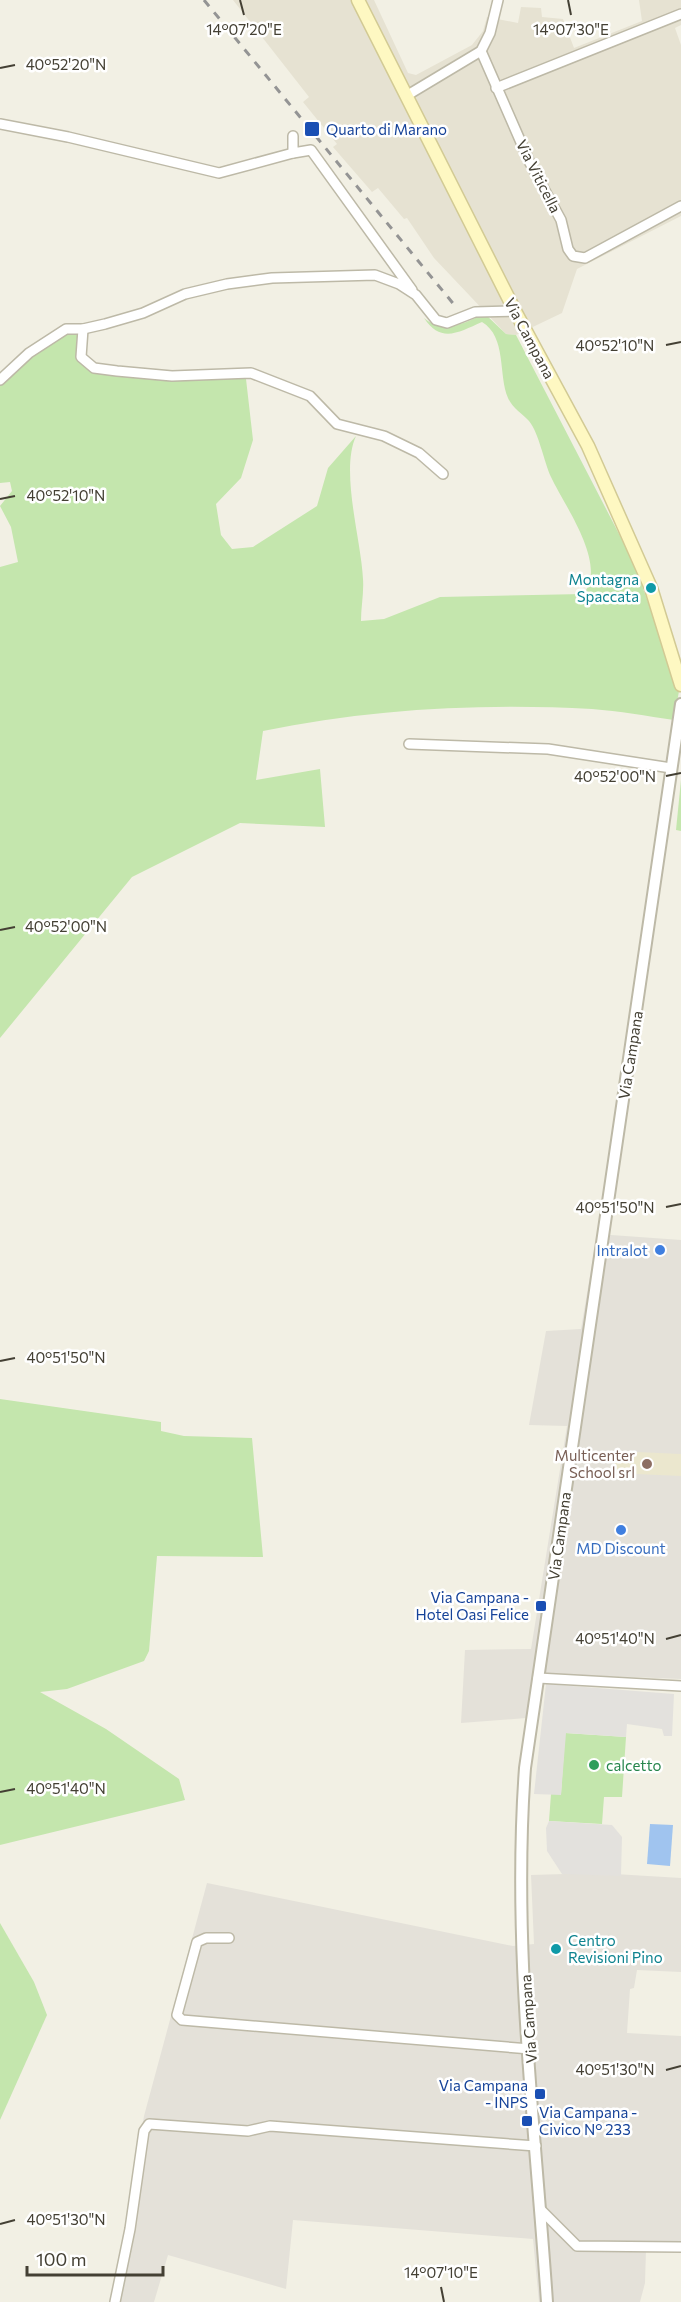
<svg xmlns="http://www.w3.org/2000/svg" width="681" height="2302" viewBox="0 0 681 2302" font-family="Commissioner,sans-serif">
  <style>
    .residential { fill: #e6e2d2 }
    .industrial { fill: #e4e1d9 }
    .education { fill: #ebe7ce }
    .green { fill: #c4e6ad }
    .parking { fill: #e3e1dd }
    .water { fill: #a0c4ef }
    .lines { fill: none; stroke-linecap: round; stroke-linejoin: round }
    .minor-casing { stroke: #bdb9a7; stroke-width: 12 }
    .tertiary-casing { stroke: #bdb9a7; stroke-width: 14 }
    .secondary-casing { stroke: #d2ca94; stroke-width: 15 }
    .minor { stroke: #fff; stroke-width: 9 }
    .tertiary { stroke: #fff; stroke-width: 10 }
    .secondary { stroke: #fef8c2; stroke-width: 12 }
    .rail { stroke: #949494; stroke-width: 3; stroke-dasharray: 8 8; stroke-linecap: butt }
    .ticks { fill: none; stroke: #444034; stroke-width: 2 }
    .transit-dot { fill: #1a4fb4; stroke: #fff; stroke-width: 2 }
    .culture-dot { fill: #0f9aa8; stroke: #fff; stroke-width: 2 }
    .shop-dot { fill: #3f7fe0; stroke: #fff; stroke-width: 2 }
    .education-dot { fill: #8d6e63; stroke: #fff; stroke-width: 2 }
    .leisure-dot { fill: #2e9e5b; stroke: #fff; stroke-width: 2 }
    .labels { text-anchor: middle; dominant-baseline: central; stroke-width: 5; stroke-linejoin: round; paint-order: stroke }
    .transit-label { font-size: 15px; fill: #164399; stroke: #fff; text-anchor: start }
    .street-label { font-size: 15px; fill: #444034; stroke: #fff }
    .culture-label { font-size: 15px; fill: #0d838f; stroke: #fff; text-anchor: end }
    .shop-label { font-size: 15px; fill: #366cbe; stroke: #fff; text-anchor: end }
    .education-label { font-size: 15px; fill: #785e54; stroke: #fff; text-anchor: end }
    .leisure-label { font-size: 15px; fill: #27864d; stroke: #fff; text-anchor: start }
    .ticks-label { font-size: 15px; text-anchor: middle; fill: #444034; stroke: #fff; stroke-width: 5; stroke-linejoin: round; paint-order: stroke }
  </style>
  <rect width="100%" height="100%" fill="#f2f0e4"/>
  <path class="residential" d="M233 0H374L408 73 416 75 472 45 483 31 487 17 518 23 521 7 541 8 542 17 563 19 574 48 642 21 639 0H681V25L675 28 681 45V216L577 269 562 313 516 335 506 334 434 258 407 218 404 219 378 188 372 192 333 147 337 144 303 102 309 97Z"/>
  <g class="industrial">
    <path d="M597 1234 681 1240V1679L533 1673 526 1718 461 1723 465 1650 531 1649 567 1426 529 1425 546 1331 581 1329Z"/>
    <path d="M598 1873 681 1878V1972L637 1970 634 1988 630 1989 627 2033 681 2036V2250H646L645 2283 640 2302H539L533 2239 293 2220 286 2289 168 2255 154 2302H113L144 2116 207 1883 513 1946 534 1944 531 1875Z"/>
  </g>
  <path class="education" d="M614 1451 681 1454V1476L613 1473Z"/>
  <g class="green">
    <path d="M485 314 506 334 516 335 633 561 676 679 679 691 674 720C647 716 619 711 592 709 482 703 370 709 263 731L256 780 320 769 325 827 240 823 132 877 0 1038V567L18 562 11 527 0 506 12 491 10 482 0 483V382C22 363 49 334 78 331 76 345 73 358 86 367L243 376 246 379 253 440 241 478 216 504 221 535 232 549 253 547 317 506 328 468 356 436C340 471 361 539 363 579 364 593 361 607 361 621L384 619 440 597 583 594C609 566 564 505 551 477 544 462 539 433 529 421 523 414 513 409 508 398 498 375 507 337 482 322 459 332 441 344 424 318 444 335 463 323 485 314Z"/>
    <path d="M681 780V831L676 830Z"/>
    <path d="M0 1399 161 1422V1431L184 1436 252 1438 263 1557 157 1556 149 1651 144 1661 67 1689 40 1692 106 1729 179 1779 185 1800 0 1845Z"/>
    <path d="M565 1733 626 1737 622 1797H604L602 1824 549 1821 551 1794H561Z"/>
    <path d="M0 1923 34 1982 47 2015 0 2120Z"/>
  </g>
  <g class="parking">
    <path d="M546 1684 674 1694 672 1736H664L662 1729 627 1724 626 1737 566 1733 561 1795 534 1794Z"/>
    <path d="M549 1821 612 1825 622 1837 621 1876 562 1874 547 1851 546 1828Z"/>
  </g>
  <path class="water" d="M650 1824 673 1825 670 1866 647 1864Z"/>
  <g class="lines">
    <g class="minor-casing">
      <g id="minor">
        <path d="M481 51 530 163 561 220 568 249 573 256 585 258 681 206"/>
        <path d="M496 88 681 14"/>
        <path d="M406 96 481 51 490 33 498 0"/>
        <path d="M0 124 68 137 219 173 293 153"/>
        <path d="M293 136V153L311 150 412 290"/>
        <path d="M83 329 81 357 94 368 117 371 172 376 251 373 310 396 337 424 384 436 419 453 443 474"/>
        <path d="M0 380 29 353 66 329H83L105 324 143 313 185 294 227 284 272 278 375 275 399 284 416 295 436 320 447 323 475 312 515 311"/>
        <path d="M409 744 548 749 671 768"/>
        <path d="M538 1678 681 1686"/>
        <path d="M229 1938H206L197 1942 177 2015 182 2020 530 2049"/>
        <path d="M541 2210 577 2246 681 2247"/>
        <path d="M115 2302 130 2229 144 2131 149 2124 248 2131 270 2126 536 2146"/>
      </g>
    </g>
    <g class="tertiary-casing">
      <path id="tertiary" d="M547 2302C535 2125 512 1945 525 1768L681 704"/>
    </g>
    <g class="secondary-casing">
      <path id="secondary" d="M358 0 515 311 588 446 651 588 681 685"/>
    </g>
    <use href="#minor" class="minor"/>
    <use href="#tertiary" class="tertiary"/>
    <use href="#secondary" class="secondary"/>
    <path class="rail" d="M204 0 456 307"/>
  </g>
  <path class="ticks" d="M240 0 244 15M568 0 571 15M0 68 15 65M666 345 681 342M0 499 15 496M666 776 681 773M0 930 15 927M666 1207 681 1204M0 1361 15 1358M666 1639 681 1635M0 1792 15 1789M666 2070 681 2066M0 2224 15 2220M441 2287 444 2302"/>
  <g class="transit-dot">
    <rect x="304" y="121" width="16" height="16" rx="3"/>
    <rect x="535" y="1600" width="12" height="12" rx="3"/>
    <rect x="534" y="2088" width="12" height="12" rx="3"/>
    <rect x="521" y="2115" width="12" height="12" rx="3"/>
  </g>
  <g class="culture-dot">
    <circle cx="651" cy="588" r="6"/>
    <circle cx="556" cy="1949" r="6"/>
  </g>
  <g class="shop-dot">
    <circle cx="660" cy="1250" r="6"/>
    <circle cx="621" cy="1530" r="6"/>
  </g>
  <circle class="education-dot" cx="647" cy="1464" r="6"/>
  <circle class="leisure-dot" cx="594" cy="1765" r="6"/>
  <g class="labels">
    <g class="transit-label">
      <text x="326" y="129">Quarto di Marano</text>
      <text x="529" y="1597" text-anchor="end">Via Campana -<tspan x="529" dy="17">Hotel Oasi Felice</tspan></text>
      <text x="528" y="2085" text-anchor="end">Via Campana<tspan x="528" dy="17">- INPS</tspan></text>
      <text x="539" y="2112">Via Campana -<tspan x="539" dy="17">Civico N° 233</tspan></text>
    </g>
    <g class="street-label">
      <text transform="translate(539 176) rotate(63)">Via Viticella</text>
      <text transform="translate(530 338) rotate(62)">Via Campana</text>
      <text transform="translate(630 1055) rotate(-81)">Via Campana</text>
      <text transform="translate(559 1536) rotate(-82)">Via Campana</text>
      <text transform="translate(528 2019) rotate(-94)">Via Campana</text>
    </g>
    <g class="culture-label">
      <text x="639" y="579">Montagna<tspan x="639" dy="17">Spaccata</tspan></text>
      <text x="568" y="1940" text-anchor="start">Centro<tspan x="568" dy="17">Revisioni Pino</tspan></text>
    </g>
    <g class="shop-label">
      <text x="648" y="1250">Intralot</text>
      <text x="621" y="1548" text-anchor="middle">MD Discount</text>
    </g>
    <g class="education-label">
      <text x="635" y="1455">Multicenter<tspan x="635" dy="17">School srl</tspan></text>
    </g>
    <g class="leisure-label">
      <text x="606" y="1765">calcetto</text>
    </g>
  </g>
  <g class="ticks-label">
    <text x="244" y="35">14°07'20"E</text>
    <text x="571" y="35">14°07'30"E</text>
    <text x="66" y="70">40°52'20"N</text>
    <text x="615" y="351">40°52'10"N</text>
    <text x="66" y="501">40°52'10"N</text>
    <text x="615" y="782">40°52'00"N</text>
    <text x="66" y="932">40°52'00"N</text>
    <text x="615" y="1213">40°51'50"N</text>
    <text x="66" y="1363">40°51'50"N</text>
    <text x="615" y="1644">40°51'40"N</text>
    <text x="66" y="1794">40°51'40"N</text>
    <text x="615" y="2075">40°51'30"N</text>
    <text x="66" y="2225">40°51'30"N</text>
    <text x="441" y="2278">14°07'10"E</text>
  </g>
  <path d="M27 2266v9h136v-9" fill="none" stroke="#444034" stroke-width="3"/>
  <text x="36" y="2266" font-size="18" fill="#444034" stroke="#ffffff" stroke-width="4.5" paint-order="stroke">100 m</text>
</svg>
